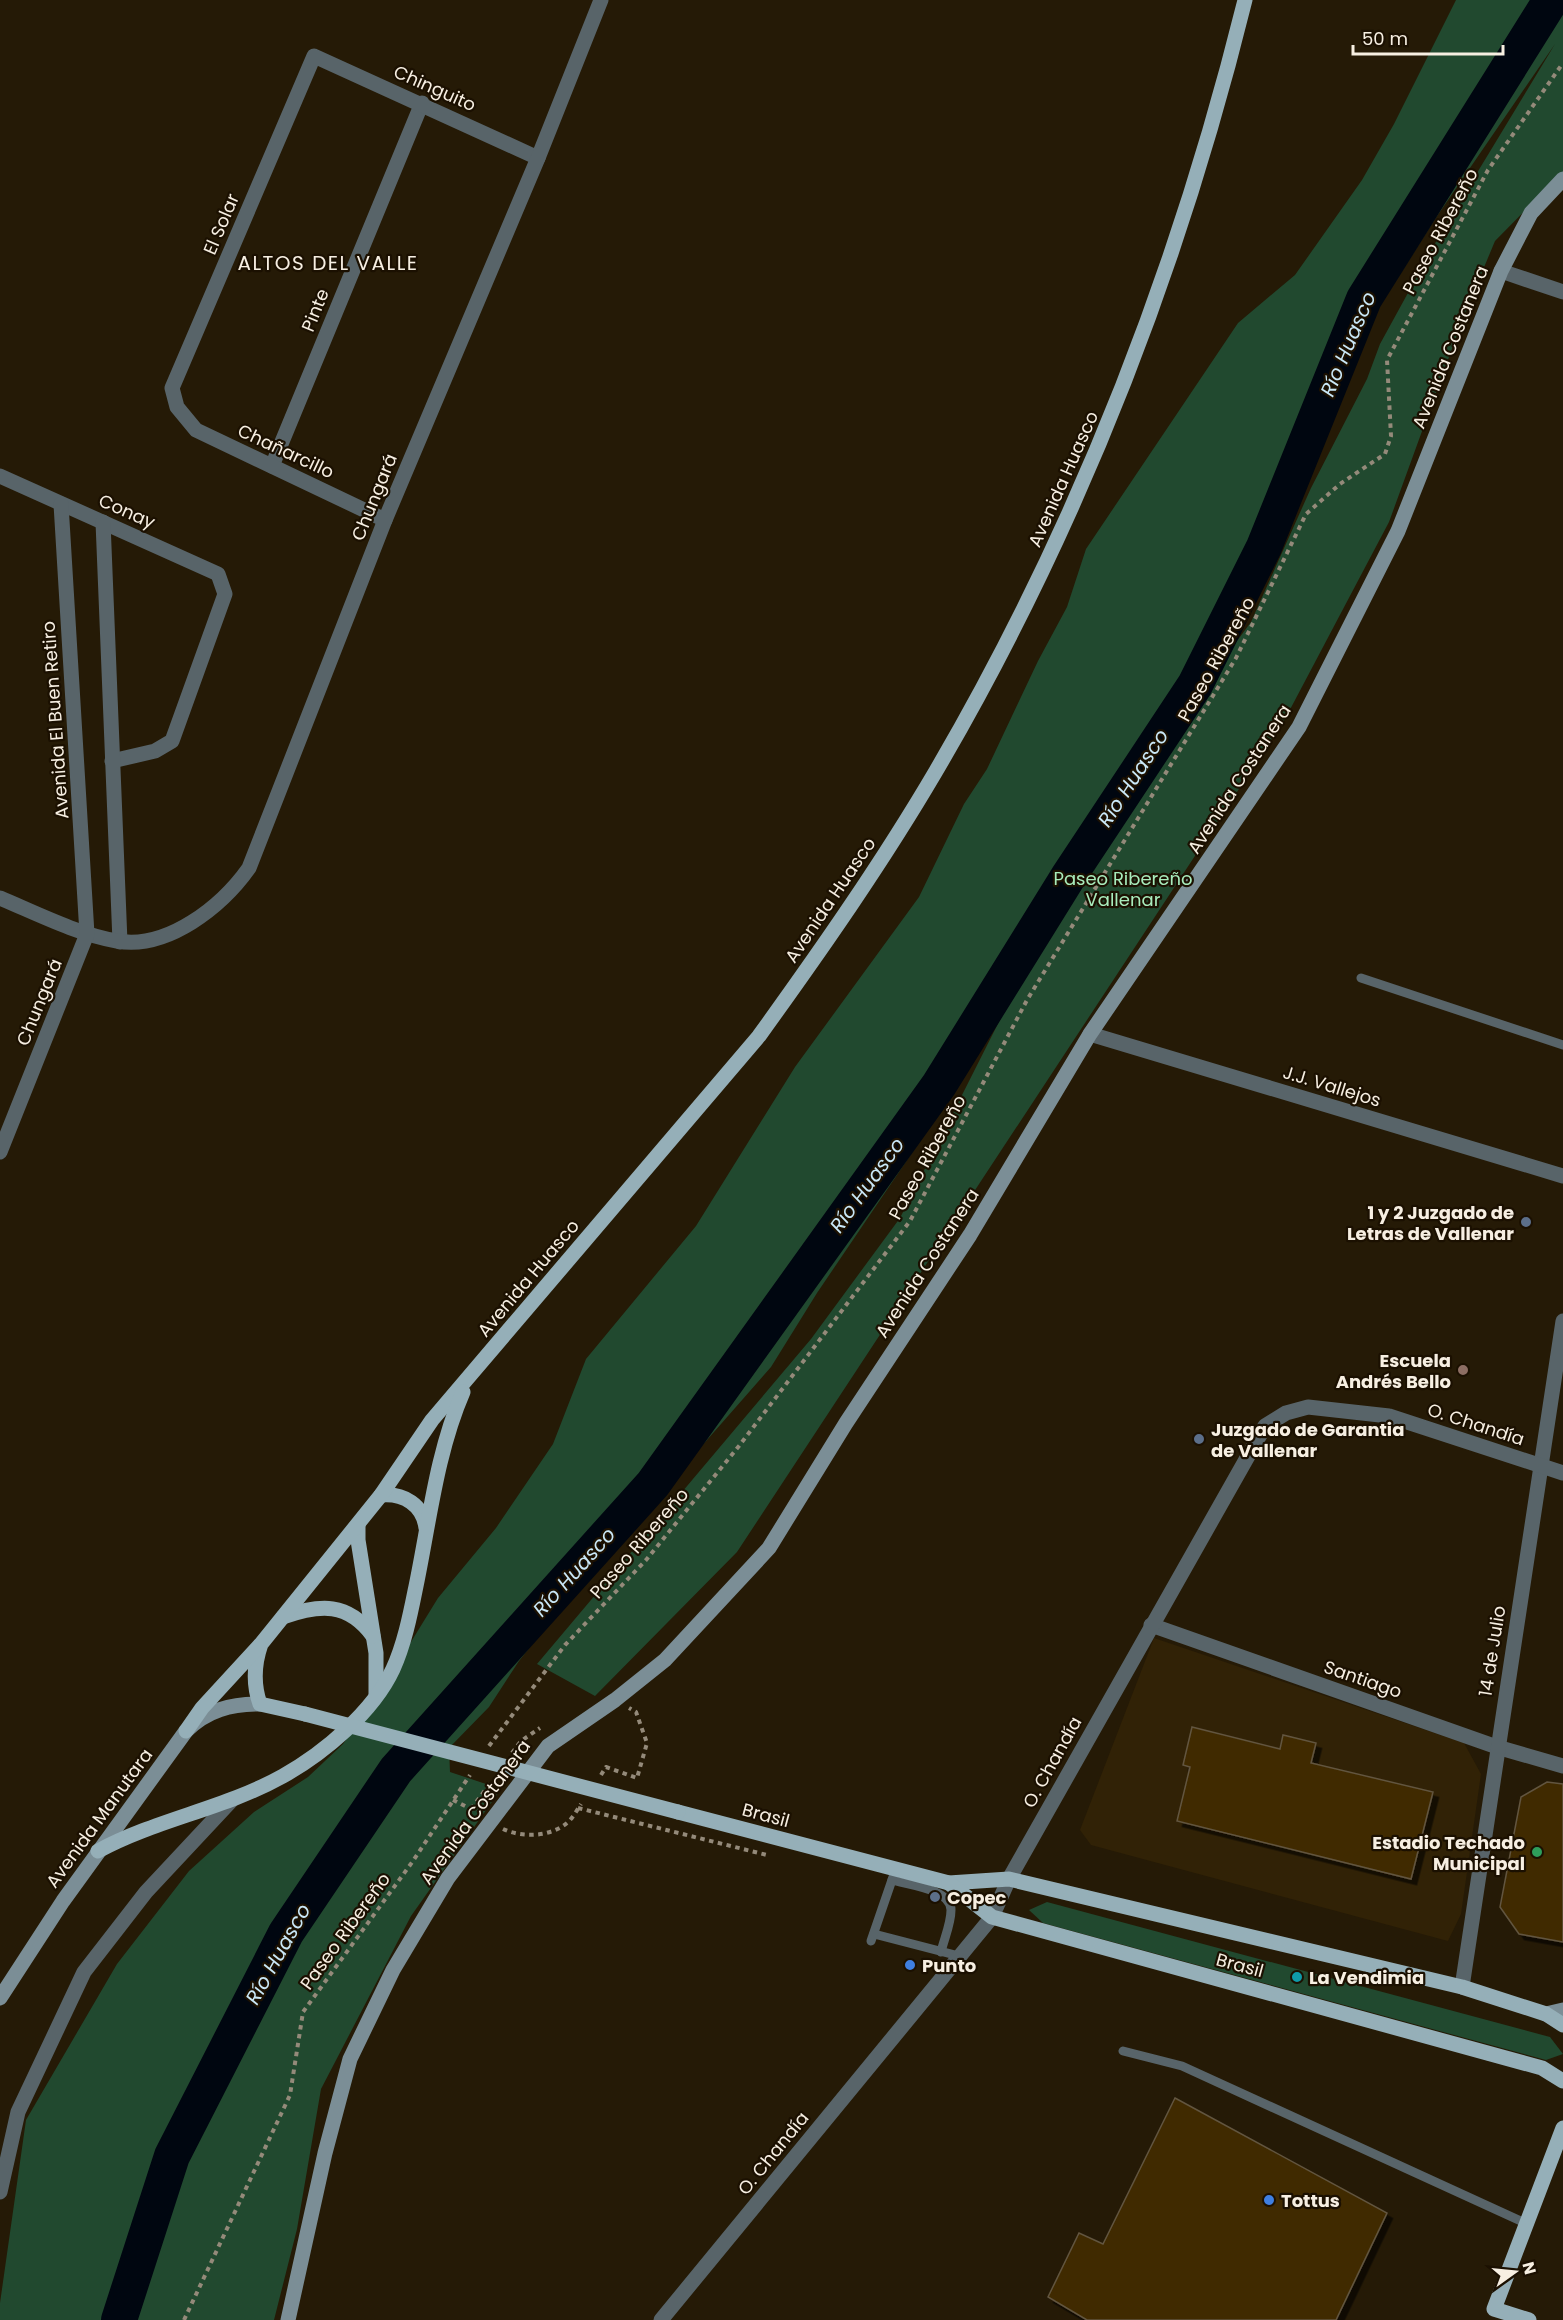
<svg xmlns="http://www.w3.org/2000/svg" width="1563" height="2320" viewBox="0 0 1563 2320" font-family="Poppins,sans-serif">
  <style>
    .built { fill: #312206 }
    .green { fill: #21492f; fill-rule: evenodd }
    .lines { fill: none; stroke-linecap: round; stroke-linejoin: round }
    .river { stroke: #000610; stroke-width: 36 }
    .building { fill: #412b00; stroke: #62553f; stroke-width: 1.5; filter: url(#shadow) }
    .path { stroke: #948a7a; stroke-width: 4; stroke-dasharray: 4.5 4.5; stroke-linecap: butt }
    .service { stroke: #586469; stroke-width: 9 }
    .minor { stroke: #586469; stroke-width: 15 }
    .tertiary { stroke: #586469; stroke-width: 15 }
    .secondary { stroke: #7b8e96; stroke-width: 15 }
    .primary { stroke: #95afb8; stroke-width: 15 }
    .primary-bridge { stroke: #95afb8; stroke-width: 15 }
    .service-dot { fill: #5c6f8a; stroke: #1b1001; stroke-width: 2 }
    .education-dot { fill: #8d6e63; stroke: #1b1001; stroke-width: 2 }
    .leisure-dot { fill: #2e9e5b; stroke: #1b1001; stroke-width: 2 }
    .shop-dot { fill: #3f7fe0; stroke: #1b1001; stroke-width: 2 }
    .culture-dot { fill: #0f9aa8; stroke: #1b1001; stroke-width: 2 }
    .labels { text-anchor: middle; dominant-baseline: central; stroke-width: 4.5; stroke-linejoin: round; paint-order: stroke }
    .street-label { font-size: 18px; fill: #f7efe2; stroke: #1b1001 }
    .park-label { font-size: 18px; fill: #a8ecbc; stroke: #1b1001 }
    .poi-label { font-size: 18px; font-weight: bold; fill: #f7efe2; stroke: #1b1001; text-anchor: start }
    .neighbourhood-label { font-size: 20px; letter-spacing: 1.5px; fill: #f7efe2; stroke: #1b1001 }
    .water-label { font-size: 20px; font-style: italic; fill: #cae8f8; stroke: #1b1001 }
  </style>
  <defs>
    <filter id="shadow"><feDropShadow dx="5.5" dy="5.5" stdDeviation="0" flood-color="#0009"/></filter>
  </defs>
  <rect width="100%" height="100%" fill="#251a06"/>
  <path class="built" d="M1154 1638 1464 1743 1481 1774 1461 1914 1448 1941 1091 1845 1080 1830Z"/>
  <g class="green">
    <path d="M1456 0H1563V172L1495 241 1465 313 1389 522 1285 719 737 1552 595 1696 537 1664 811 1339 900 1218 1022 976 1055 917H1036L952 1054 962 1079 817 1293 771 1367 571 1595 519 1661 489 1707 449 1748 450 1772 501 1789 411 1916 321 2089 297 2229 274 2320H0V2303L26 2120 117 1964 189 1871 254 1812 308 1777 343 1744 390 1676 438 1598 496 1528 553 1444 586 1359 696 1226 795 1067 919 897 964 804 987 769 1038 661 1067 607 1086 549 1238 323 1295 275 1362 180 1394 124ZM1555 44 1443 229 1380 344 1367 379 1311 488 1251 622 1231 649 1217 679 1114 825 1213 646 1255 548 1344 363 1435 219Z"/>
    <path d="M1047 1902 1550 2037 1563 2054 1546 2060 1043 1923 1029 1910Z"/>
  </g>
  <g class="lines">
    <path class="river" d="M119 2320 172 2156 286 1933 396 1770 653 1484 939 1085 1068 877 1195 685 1264 547 1364 299 1551 0"/>
  </g>
  <g class="building">
    <path d="M1192 1727 1280 1749 1283 1735 1316 1743 1311 1763 1433 1792 1411 1879 1177 1821 1190 1767 1183 1765Z"/>
    <path d="M1547 1782 1563 1784V1942L1519 1934 1500 1907 1521 1797Z"/>
    <path d="M1175 2098 1387 2213 1336 2320H1087L1048 2297 1079 2233 1103 2244Z"/>
  </g>
  <g class="lines">
    <g class="path">
      <path d="M489 1746 565 1645 646 1560 739 1446 910 1221 1027 1000 1236 658 1306 514 1340 484 1385 454 1391 436 1387 360 1488 170 1563 63"/>
      <path d="M512 1753 521 1741 540 1728"/>
      <path d="M601 1775 606 1767 637 1778 647 1743 636 1712 629 1708"/>
      <path d="M453 1800 477 1812"/>
      <path d="M578 1808 767 1855"/>
      <path d="M471 1809 492 1781"/>
      <path d="M503 1829C522 1838 550 1837 567 1823 573 1818 577 1810 581 1804"/>
      <path d="M184 2320 290 2095 303 2012 413 1861 470 1775"/>
    </g>
    <g class="service">
      <path d="M1361 978 1563 1045"/>
      <path d="M892 1880C908 1885 951 1889 951 1910 951 1924 944 1939 941 1952"/>
      <path d="M874 1934 959 1956"/>
      <path d="M871 1941 893 1877"/>
      <path d="M1123 2051 1182 2066 1525 2223"/>
    </g>
    <g class="minor">
      <path d="M272 466 422 103"/>
      <path d="M0 476 218 574 225 594 172 741 155 751 112 761"/>
      <path d="M385 520 196 430 177 407 172 388 314 56 538 158"/>
      <path d="M103 522 120 942"/>
      <path d="M0 898C38 914 77 934 117 941 168 950 222 906 249 868L385 520 538 158 601 0"/>
      <path d="M0 1152 87 934 61 504"/>
      <path d="M1151 1625 1497 1747 1563 1766"/>
      <path d="M1462 1987 1563 1321"/>
    </g>
    <g class="tertiary">
      <path d="M1501 271 1563 292"/>
      <path d="M1090 1034 1563 1176"/>
      <path d="M0 2192 18 2112 84 1972 146 1892 232 1800"/>
      <path d="M661 2320 992 1917 1009 1879 1265 1426 1286 1413 1308 1407 1389 1416 1563 1473"/>
    </g>
    <g class="secondary">
      <path d="M0 1998 63 1901 186 1731C207 1710 231 1704 260 1704"/>
      <path d="M1546 2014 1563 2010"/>
      <path d="M288 2320 325 2153 350 2059 393 1970 448 1878 548 1746 615 1700 665 1660 769 1548 846 1423 970 1235 1090 1034 1299 727 1398 531 1501 271 1531 213 1563 179"/>
    </g>
    <g class="primary">
      <path d="M381 1495C404 1493 423 1505 426 1528"/>
      <path d="M358 1525V1540L376 1653V1694"/>
      <path d="M283 1617C320 1604 348 1602 373 1636"/>
      <path d="M305 1714 260 1704C253 1684 254 1664 261 1644L381 1495 432 1420 759 1036C821 950 882 863 936 771 1077 530 1178 271 1245 0"/>
      <path d="M186 1731 202 1708 259 1646"/>
      <path d="M678 1812 949 1883 1009 1879 1462 1987 1546 2014 1563 2025"/>
      <path d="M98 1851C157 1819 224 1809 283 1776 324 1753 373 1712 393 1669 404 1645 410 1616 415 1591 429 1525 436 1454 463 1392"/>
      <path d="M949 1883 992 1917 1542 2068 1563 2081"/>
      <path d="M1529 2320 1494 2309 1563 2128"/>
    </g>
    <path class="primary-bridge" d="M305 1714 678 1812"/>
  </g>
  <g class="service-dot">
    <circle cx="1526" cy="1222" r="6"/>
    <circle cx="1199" cy="1439" r="6"/>
    <circle cx="935" cy="1897" r="6"/>
  </g>
  <circle class="education-dot" cx="1463" cy="1370" r="6"/>
  <circle class="leisure-dot" cx="1537" cy="1852" r="6"/>
  <g class="shop-dot">
    <circle cx="910" cy="1965" r="6"/>
    <circle cx="1269" cy="2200" r="6"/>
  </g>
  <circle class="culture-dot" cx="1297" cy="1977" r="6"/>
  <g class="labels">
    <g class="street-label">
      <text transform="translate(435 88) rotate(24)">Chinguito</text>
      <text transform="translate(221 224) rotate(-67)">El Solar</text>
      <text transform="translate(1440 231) rotate(-62)">Paseo Ribereño</text>
      <text transform="translate(315 310) rotate(-68)">Pinte</text>
      <text transform="translate(1450 347) rotate(-68)">Avenida Costanera</text>
      <text transform="translate(286 451) rotate(25)">Chañarcillo</text>
      <text transform="translate(1063 479) rotate(-66)">Avenida Huasco</text>
      <text transform="translate(374 497) rotate(-68)">Chungará</text>
      <text transform="translate(127 511) rotate(24)">Conay</text>
      <text transform="translate(1216 659) rotate(-61)">Paseo Ribereño</text>
      <text transform="translate(55 720) rotate(-94)">Avenida El Buen Retiro</text>
      <text transform="translate(1239 779) rotate(-57)">Avenida Costanera</text>
      <text transform="translate(830 900) rotate(-56)">Avenida Huasco</text>
      <text transform="translate(39 1002) rotate(-68)">Chungará</text>
      <text transform="translate(1332 1086) rotate(17)">J.J. Vallejos</text>
      <text transform="translate(927 1157) rotate(-61)">Paseo Ribereño</text>
      <text transform="translate(927 1263) rotate(-57)">Avenida Costanera</text>
      <text transform="translate(528 1278) rotate(-50)">Avenida Huasco</text>
      <text transform="translate(1476 1424) rotate(18)">O. Chandía</text>
      <text transform="translate(639 1543) rotate(-49)">Paseo Ribereño</text>
      <text transform="translate(1492 1651) rotate(-81)">14 de Julio</text>
      <text transform="translate(1363 1679) rotate(19)">Santiago</text>
      <text transform="translate(1052 1762) rotate(-61)">O. Chandía</text>
      <text transform="translate(475 1812) rotate(-54)">Avenida Costanera</text>
      <text transform="translate(766 1815) rotate(15)">Brasil</text>
      <text transform="translate(99 1818) rotate(-54)">Avenida Manutara</text>
      <text transform="translate(345 1931) rotate(-54)">Paseo Ribereño</text>
      <text transform="translate(1240 1965) rotate(15)">Brasil</text>
      <text transform="translate(773 2153) rotate(-51)">O. Chandía</text>
    </g>
    <g class="park-label">
      <text x="1123" y="878">Paseo Ribereño<tspan x="1123" dy="21">Vallenar</tspan></text>
    </g>
    <g class="poi-label">
      <text x="1514" y="1212" text-anchor="end">1 y 2 Juzgado de<tspan x="1514" dy="21">Letras de Vallenar</tspan></text>
      <text x="1451" y="1360" text-anchor="end">Escuela<tspan x="1451" dy="21">Andrés Bello</tspan></text>
      <text x="1211" y="1429">Juzgado de Garantia<tspan x="1211" dy="21">de Vallenar</tspan></text>
      <text x="1525" y="1842" text-anchor="end">Estadio Techado<tspan x="1525" dy="21">Municipal</tspan></text>
      <text x="947" y="1897">Copec</text>
      <text x="922" y="1965">Punto</text>
      <text x="1309" y="1977">La Vendimia</text>
      <text x="1281" y="2200">Tottus</text>
    </g>
    <g class="neighbourhood-label">
      <text x="328" y="263">ALTOS DEL VALLE</text>
    </g>
    <g class="water-label">
      <text transform="translate(1348 344) rotate(-67)">Río Huasco</text>
      <text transform="translate(1133 778) rotate(-57)">Río Huasco</text>
      <text transform="translate(867 1185) rotate(-54)">Río Huasco</text>
      <text transform="translate(574 1572) rotate(-48)">Río Huasco</text>
      <text transform="translate(278 1954) rotate(-61)">Río Huasco</text>
    </g>
  </g>
  <g transform="translate(1515 2272) rotate(75)" stroke="#1b1001" stroke-width="4.5" paint-order="stroke">
  <path d="M0-4.5L10 22L0 15L-10 22Z" fill="#f7efe2"/>
  <text y="-9" font-size="16" font-weight="bold" text-anchor="middle" fill="#f7efe2">N</text>
  </g>
  <path d="M1353 45v9h150v-9" fill="none" stroke="#f7efe2" stroke-width="3"/>
  <text x="1362" y="45" font-size="18" fill="#f7efe2" stroke="#1b1001" stroke-width="4.5" paint-order="stroke">50 m</text>
</svg>
